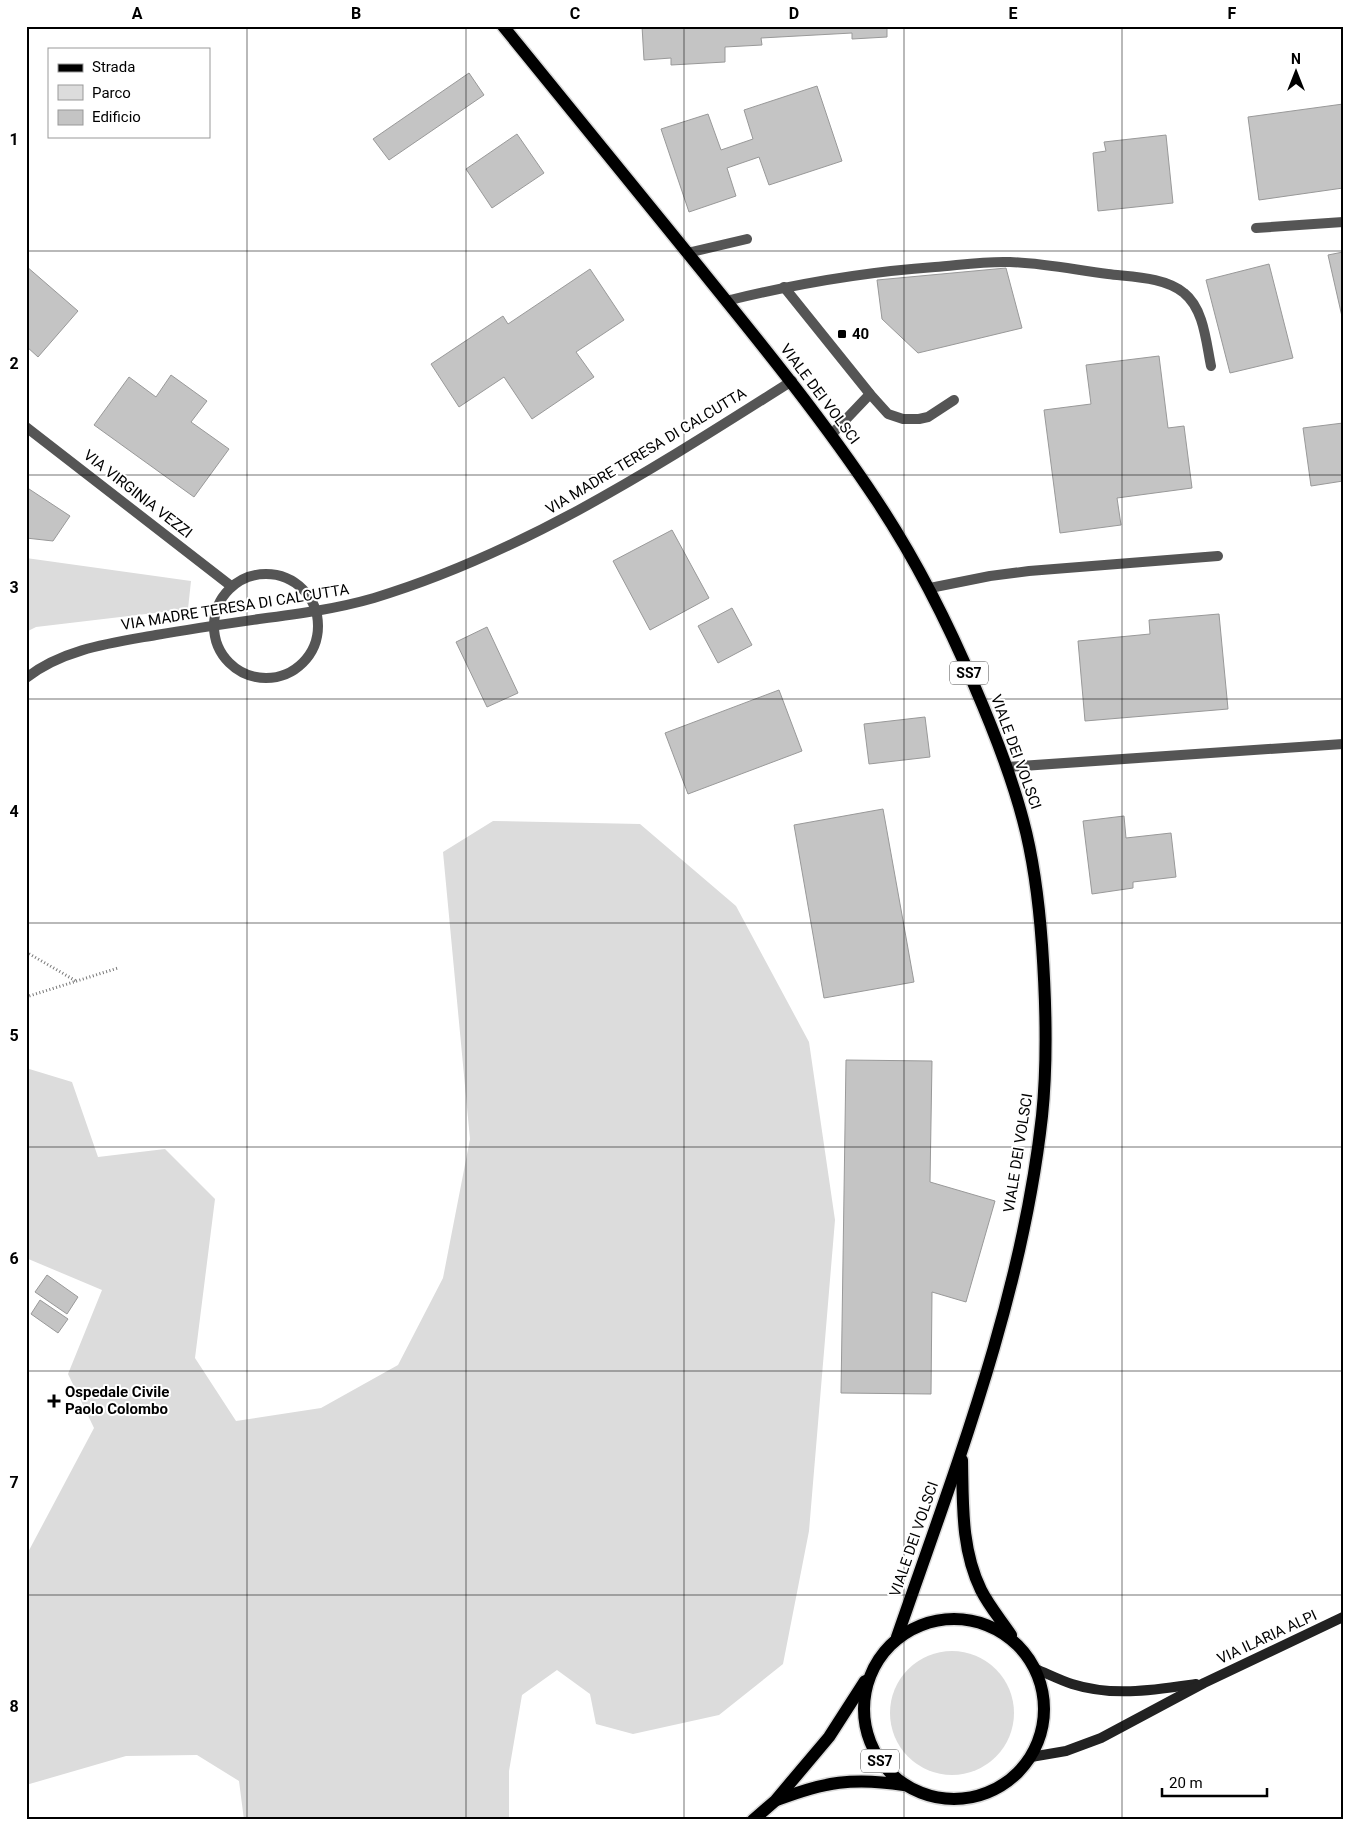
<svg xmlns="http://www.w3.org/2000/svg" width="1369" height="1846" viewBox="0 0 1369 1846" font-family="Roboto,sans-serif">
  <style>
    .green { fill: #dcdcdc }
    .building { fill: #c4c4c4; stroke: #999 }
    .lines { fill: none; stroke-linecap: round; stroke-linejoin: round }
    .primary-casing { stroke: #dbdbdb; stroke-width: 15 }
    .path { stroke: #777; stroke-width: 3; stroke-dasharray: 1 2.5; stroke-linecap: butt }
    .lane { stroke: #555; stroke-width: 10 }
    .street { stroke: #555; stroke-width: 10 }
    .secondary { stroke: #222; stroke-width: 10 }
    .primary { stroke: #000; stroke-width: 12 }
    .grid { fill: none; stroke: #000; stroke-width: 1; stroke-opacity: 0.55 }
    .poi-dot { fill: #000; stroke: #fff; stroke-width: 2 }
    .labels { text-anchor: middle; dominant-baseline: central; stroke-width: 4; stroke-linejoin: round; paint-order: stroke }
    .shield { fill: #fff; stroke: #4c4c4c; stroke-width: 1 }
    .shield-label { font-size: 14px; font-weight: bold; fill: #000 }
    .poi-label { font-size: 15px; font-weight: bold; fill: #000; stroke: #fff; text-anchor: start }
    .street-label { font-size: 15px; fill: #000; stroke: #fff }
    .neatline { fill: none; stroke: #000; stroke-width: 2 }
    .grid-label { font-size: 16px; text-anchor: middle; font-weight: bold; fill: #000 }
  </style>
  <rect width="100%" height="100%" fill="#fff"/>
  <g class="green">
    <path d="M26 558 191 581 188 609 36 627 26 632Z"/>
    <path d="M493 821 640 824 736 906 809 1042 835 1220 809 1531 783 1664 719 1715 633 1734 596 1724 590 1694 557 1670 522 1695 509 1771V1820H244L239 1781 197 1755 126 1756 26 1785V1556L94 1428 68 1374 102 1290 26 1258V1068L72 1082 98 1157 165 1149 215 1199 195 1358 236 1421 321 1408 398 1365 443 1278 470 1139 443 852Z"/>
    <circle cx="952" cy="1713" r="62"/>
  </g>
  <g class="building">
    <path d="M642 26H887V37L852 39V33L761 38 762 45 725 47V62L671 65V58L644 60Z"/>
    <path d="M469 73 484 95 389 160 373 139Z"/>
    <path d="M817 86 842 161 769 185 759 157 727 168 736 196 689 212 661 129 708 114 721 150 753 139 744 110Z"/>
    <path d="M1343 104V188L1259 200 1248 117Z"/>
    <path d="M517 134 544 173 492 208 466 169Z"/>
    <path d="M1166 135 1173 203 1098 211 1093 153 1106 151 1104 142Z"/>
    <path d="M1343 252V321L1328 255Z"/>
    <path d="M1269 264 1293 358 1230 373 1206 280Z"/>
    <path d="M26 266 78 311 38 357 26 346Z"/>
    <path d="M1006 268 1022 328 918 353 882 319 877 280Z"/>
    <path d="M590 269 624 320 576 352 594 377 532 419 504 377 459 407 431 364 503 316 508 324Z"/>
    <path d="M1159 356 1168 428 1184 426 1192 488 1117 498 1121 525 1060 533 1044 410 1091 404 1086 365Z"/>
    <path d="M171 375 207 401 191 422 229 449 194 497 94 425 129 377 156 397Z"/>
    <path d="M1343 423V481L1311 486 1303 428Z"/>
    <path d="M26 487 70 516 53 541 26 538Z"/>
    <path d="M672 530 709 598 650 630 613 561Z"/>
    <path d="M732 608 752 645 718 663 698 626Z"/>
    <path d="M1219 614 1228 709 1085 721 1078 641 1150 634 1149 620Z"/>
    <path d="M487 627 518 693 487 707 456 642Z"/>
    <path d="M779 690 802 751 688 794 665 733Z"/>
    <path d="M925 717 930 757 869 764 864 724Z"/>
    <path d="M883 809 914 982 824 998 794 825Z"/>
    <path d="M1124 816 1126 838 1171 833 1176 877 1133 882V888L1092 894 1083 821Z"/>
    <path d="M846 1060 932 1061 930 1182 995 1201 966 1302 932 1292 931 1394 841 1393Z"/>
    <path d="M47 1275 78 1297 67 1314 35 1292Z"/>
    <path d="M40 1300 68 1319 58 1333 31 1314Z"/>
  </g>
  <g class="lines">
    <g class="primary-casing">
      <g id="primary">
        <path d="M503 26C570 108 636 190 703 272 763 346 824 421 877 501 916 560 947 621 974 685 993 729 1011 774 1023 820 1034 861 1039 903 1042 945 1046 1002 1048 1059 1042 1116 1022 1297 956 1467 897 1637"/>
        <path d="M962 1460C963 1504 961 1549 981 1590 989 1606 1001 1620 1011 1635"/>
        <circle cx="954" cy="1709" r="90"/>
        <path d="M777 1800C824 1782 853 1777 904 1785"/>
        <path d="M753 1820 775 1801 829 1737 865 1681"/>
      </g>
    </g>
    <g class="path">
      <path d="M26 952 76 981"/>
      <path d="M26 997 118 968"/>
    </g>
    <g class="lane">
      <path d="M1256 228 1343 222"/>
      <path d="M687 253 747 239"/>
      <path d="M784 287 870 394 888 414 903 419H919L928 417 954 400"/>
      <path d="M726 301C795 284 864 272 935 267 960 265 985 261 1010 262 1043 263 1076 270 1108 274 1132 277 1165 277 1184 293 1204 309 1206 342 1211 366"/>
      <path d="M831 435 870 394"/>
      <path d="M930 588 990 576 1029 571 1218 556"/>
    </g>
    <g class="street">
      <path d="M26 427 231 586"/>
      <circle cx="266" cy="626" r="52"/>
      <path d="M26 678C63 649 111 643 156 635 190 629 224 624 259 619 298 614 336 609 374 598 526 552 659 465 792 381"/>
      <path d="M1007 767 1343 744"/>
    </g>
    <g class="secondary">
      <path d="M1036 1669C1048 1674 1060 1680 1072 1684 1113 1697 1154 1690 1196 1684"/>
      <path d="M1031 1757 1066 1751 1101 1738 1204 1683 1343 1617"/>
    </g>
    <use href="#primary" class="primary"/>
  </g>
  <path class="grid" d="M247 26V1820M466 26V1820M684 26V1820M904 26V1820M1122 26V1820M26 251H1343M26 475H1343M26 699H1343M26 923H1343M26 1147H1343M26 1371H1343M26 1595H1343"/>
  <g class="poi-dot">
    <rect x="837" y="329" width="10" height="10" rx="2.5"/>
    <path d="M51.5 1393.5h5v5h5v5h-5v5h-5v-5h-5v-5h5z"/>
  </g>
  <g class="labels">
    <g class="shield">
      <rect x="950" y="661.5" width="38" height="23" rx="4"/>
      <rect x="861" y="1749.5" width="38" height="23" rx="4"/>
    </g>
    <g class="shield-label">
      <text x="969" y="673">SS7</text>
      <text x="880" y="1761">SS7</text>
    </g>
    <g class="poi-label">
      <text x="852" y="334">40</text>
      <text x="65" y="1392">Ospedale Civile<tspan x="65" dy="17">Paolo Colombo</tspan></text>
    </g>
    <g class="street-label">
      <text transform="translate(820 394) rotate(53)">VIALE DEI VOLSCI</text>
      <text transform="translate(646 451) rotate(-31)">VIA MADRE TERESA DI CALCUTTA</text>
      <text transform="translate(138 494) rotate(38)">VIA VIRGINIA VEZZI</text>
      <text transform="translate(235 607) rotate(-9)">VIA MADRE TERESA DI CALCUTTA</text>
      <text transform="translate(1016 752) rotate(70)">VIALE DEI VOLSCI</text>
      <text transform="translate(1018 1153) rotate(-81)">VIALE DEI VOLSCI</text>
      <text transform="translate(914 1539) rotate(-71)">VIALE DEI VOLSCI</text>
      <text transform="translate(1267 1637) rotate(-25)">VIA ILARIA ALPI</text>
    </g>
  </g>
  <rect width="1369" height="1846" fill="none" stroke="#ffffff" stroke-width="55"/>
  <rect x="48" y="48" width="162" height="90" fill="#ffffff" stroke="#999999"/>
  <rect x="58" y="64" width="25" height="8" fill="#000000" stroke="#999999"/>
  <text x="92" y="72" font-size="15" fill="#000000">Strada</text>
  <rect x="58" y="85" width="25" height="15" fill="#dcdcdc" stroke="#999999"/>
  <text x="92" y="98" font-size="15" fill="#000000">Parco</text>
  <rect x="58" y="110" width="25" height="15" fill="#c4c4c4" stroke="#999999"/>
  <text x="92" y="122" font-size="15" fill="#000000">Edificio</text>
  <g transform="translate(1296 72)" stroke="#ffffff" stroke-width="4" paint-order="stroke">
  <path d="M0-4L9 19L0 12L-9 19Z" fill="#000000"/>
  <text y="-8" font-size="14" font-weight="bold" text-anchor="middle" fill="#000000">N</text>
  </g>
  <path d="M1162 1788v8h105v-8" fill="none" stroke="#000000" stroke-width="2.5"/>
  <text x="1169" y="1788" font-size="15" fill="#000000" stroke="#ffffff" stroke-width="4" paint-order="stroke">20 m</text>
  <rect x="28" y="28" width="1314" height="1790" class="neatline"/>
  <g class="grid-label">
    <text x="137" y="19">A</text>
    <text x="356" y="19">B</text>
    <text x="575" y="19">C</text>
    <text x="794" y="19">D</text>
    <text x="1013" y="19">E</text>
    <text x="1232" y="19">F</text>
    <text x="14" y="145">1</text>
    <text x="14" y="369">2</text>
    <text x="14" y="593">3</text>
    <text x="14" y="817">4</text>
    <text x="14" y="1041">5</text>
    <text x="14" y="1264">6</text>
    <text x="14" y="1488">7</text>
    <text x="14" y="1712">8</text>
  </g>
</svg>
